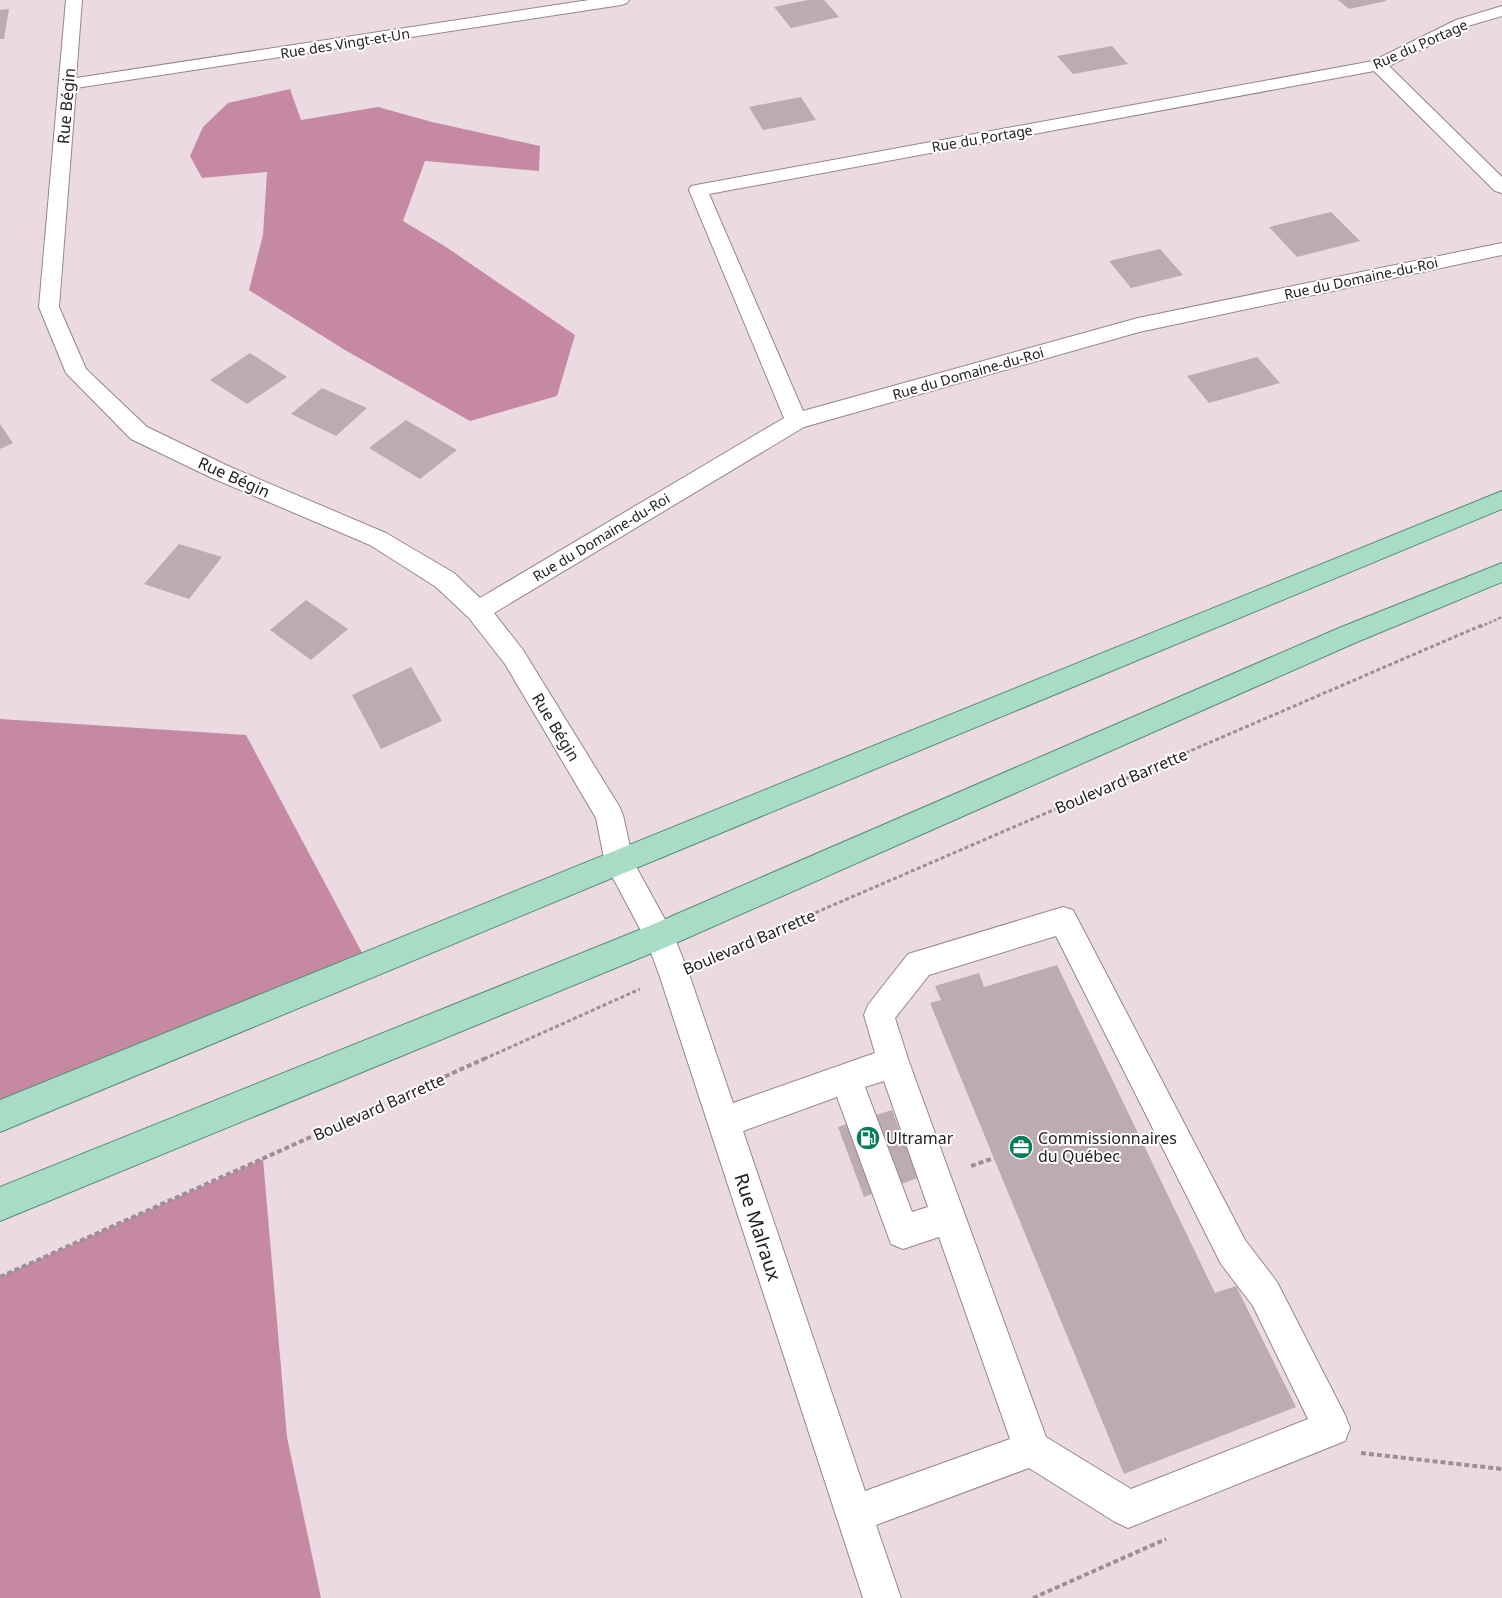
<svg xmlns="http://www.w3.org/2000/svg" width="1502" height="1598" viewBox="0 0 1502 1598" font-family="'Noto Sans',sans-serif">
  <style>
    .forest { fill: #c58aa2 }
    .building { fill: #bcabb2 }
    .lines { fill: none; stroke-linecap: round; stroke-linejoin: round }
    .minor-casing { stroke: #96868c; stroke-width: 2 }
    .major-casing { stroke: #558b76; stroke-width: 2 }
    .path-far2 { stroke: #9c8f95; stroke-width: 2.5; stroke-dasharray: 3 2; stroke-linecap: butt }
    .path-far1 { stroke: #9c8f95; stroke-width: 3; stroke-dasharray: 4 2.5; stroke-linecap: butt }
    .path { stroke: #9c8f95; stroke-width: 4; stroke-dasharray: 5 3; stroke-linecap: butt }
    .minor { fill: #fff; fill-rule: evenodd }
    .major { fill: #a9dcc7; fill-rule: evenodd }
    .labels { text-anchor: middle; dominant-baseline: central; stroke-width: 4; stroke-linejoin: round; paint-order: stroke }
    .far-street-label { font-size: 14px; fill: #262023; stroke: #fff }
    .street-label { font-size: 16px; fill: #262023; stroke: #fff }
    .poi-label { font-size: 16px; fill: #262023; stroke: #fff; text-anchor: start }
    .near-street-label { font-size: 19px; fill: #262023; stroke: #fff }
  </style>
  <rect width="100%" height="100%" fill="#ebdae1"/>
  <g class="forest">
    <path d="M290 89 301 120 378 107 432 122 540 146 539 171 425 161 403 221 446 247 575 335 557 396 470 421 345 350 249 290 263 235 267 172 202 178 190 156 203 127 228 103Z"/>
    <path d="M0 719 246 735 368 964 0 1116Z"/>
    <path d="M263 1159 287 1437 321 1598H0V1277Z"/>
  </g>
  <g class="building">
    <path d="M808 0H824L839 17 791 28 774 7Z"/>
    <path d="M1338 0H1386V1L1349 9Z"/>
    <path d="M9 9 4 39H0V10Z"/>
    <path d="M1112 46 1128 64 1073 74 1057 56Z"/>
    <path d="M801 97 816 120 763 130 749 107Z"/>
    <path d="M1331 212 1360 241 1297 257 1269 227Z"/>
    <path d="M1160 249 1183 275 1131 288 1109 261Z"/>
    <path d="M250 353 287 377 247 404 210 380Z"/>
    <path d="M1257 357 1280 383 1209 403 1187 376Z"/>
    <path d="M322 388 367 408 336 436 291 414Z"/>
    <path d="M406 420 457 450 420 479 369 448Z"/>
    <path d="M0 424 13 443 0 449Z"/>
    <path d="M179 544 222 557 189 599 144 584Z"/>
    <path d="M306 600 348 629 311 660 270 630Z"/>
    <path d="M411 667 442 721 381 749 352 695Z"/>
    <path d="M1057 965 1215 1293 1236 1286 1296 1407 1124 1474 930 1003 941 1000 935 986 979 973 984 987Z"/>
    <path d="M892 1110 918 1178 864 1197 838 1127Z"/>
  </g>
  <g class="lines">
    <g class="minor-casing">
      <path id="minor" d="M66 0H82L76 78 589 0H629L627 3 621 5 76 88 59 307 86 369 147 427 228 466 386 533 454 573 480 598 784 418 689 190 691 186 1373 61 1456 20 1502 6V16L1468 26 1389 66 1502 177V193L1495 191 1374 71 709 194 803 411 1138 318 1502 243V255L1139 332 804 427 494 613 523 650 619 806 623 815 633 861 674 936 689 974 733 1103 875 1053 864 1015 868 1005 908 954 1063 907 1073 910 1245 1240 1277 1282 1345 1415 1350 1428 1345 1441 1128 1528 1115 1522 1029 1468 876 1525 901 1598H863L659 974 647 942 605 863 596 818 505 664 469 618 436 587 370 545 212 478 131 439 66 373 39 307ZM1056 936 1221 1264 1253 1306 1308 1419 1131 1489 1046 1437 909 1062 895 1018 929 975ZM884 1081 928 1207 912 1212 865 1087ZM837 1097 891 1244 903 1249 939 1237 1010 1439 865 1491 743 1131Z"/>
    </g>
    <g class="major-casing">
      <g id="major">
        <path d="M1502 491V509L0 1132V1100Z"/>
        <path d="M1502 563V582L1357 642 669 946 0 1221V1187L649 926 1339 628Z"/>
      </g>
    </g>
    <path class="path-far2" d="M1480 627 1502 617"/>
    <g class="path-far1">
      <path d="M708 959 1482 625"/>
      <path d="M484 1059 640 989"/>
    </g>
    <g class="path">
      <path d="M971 1166 994 1158"/>
      <path d="M0 1277 486 1058"/>
      <path d="M1361 1453 1502 1469"/>
      <path d="M1033 1598 1166 1539"/>
    </g>
    <use href="#minor" class="minor"/>
    <use href="#major" class="major"/>
  </g>
  <defs>
    <g id="fuel-disc" transform="scale(1.25)"><circle r="9.5" fill="#077d5b" stroke="#fff"/><path d="M-5.5-6h7V0h2V4h1.3V-2.5L3-4.5l.8-.8L6-3V5H2.5V1h-1V6h-7ZM-4.2-4.7v3.2H.2V-4.7Z" fill="#fff"/></g>
    <g id="office-disc" transform="scale(1.25)"><circle r="9.5" fill="#077d5b" stroke="#fff"/><path d="M-6-3h4V-5.5h4V-3h4V5H-6ZM-1-4.5V-3h2v-1.5ZM-6 0V1H6V0Z" fill="#fff"/></g>
  </defs>
  <g fill-rule="evenodd">
    <use href="#fuel-disc" x="868" y="1138"/>
    <use href="#office-disc" x="1021" y="1147"/>
  </g>
  <g class="labels">
    <g class="far-street-label">
      <text transform="translate(345 43) rotate(-9)">Rue des Vingt-et-Un</text>
      <text transform="translate(1420 44) rotate(-24)">Rue du Portage</text>
      <text transform="translate(982 138) rotate(-10)">Rue du Portage</text>
      <text transform="translate(1361 278) rotate(-12)">Rue du Domaine-du-Roi</text>
      <text transform="translate(968 373) rotate(-16)">Rue du Domaine-du-Roi</text>
      <text transform="translate(601 537) rotate(-31)">Rue du Domaine-du-Roi</text>
    </g>
    <g class="street-label">
      <text transform="translate(66 106) rotate(-85)">Rue Bégin</text>
      <text transform="translate(234 477) rotate(24)">Rue Bégin</text>
      <text transform="translate(556 727) rotate(59)">Rue Bégin</text>
      <text transform="translate(1121 781) rotate(-23)">Boulevard Barrette</text>
      <text transform="translate(749 942) rotate(-23)">Boulevard Barrette</text>
      <text transform="translate(379 1107) rotate(-24)">Boulevard Barrette</text>
    </g>
    <g class="poi-label">
      <text x="886" y="1138">Ultramar</text>
      <text x="1038" y="1138">Commissionnaires<tspan x="1038" dy="18">du Québec</tspan></text>
    </g>
    <g class="near-street-label">
      <text transform="translate(758 1227) rotate(72)">Rue Malraux</text>
    </g>
  </g>
</svg>
